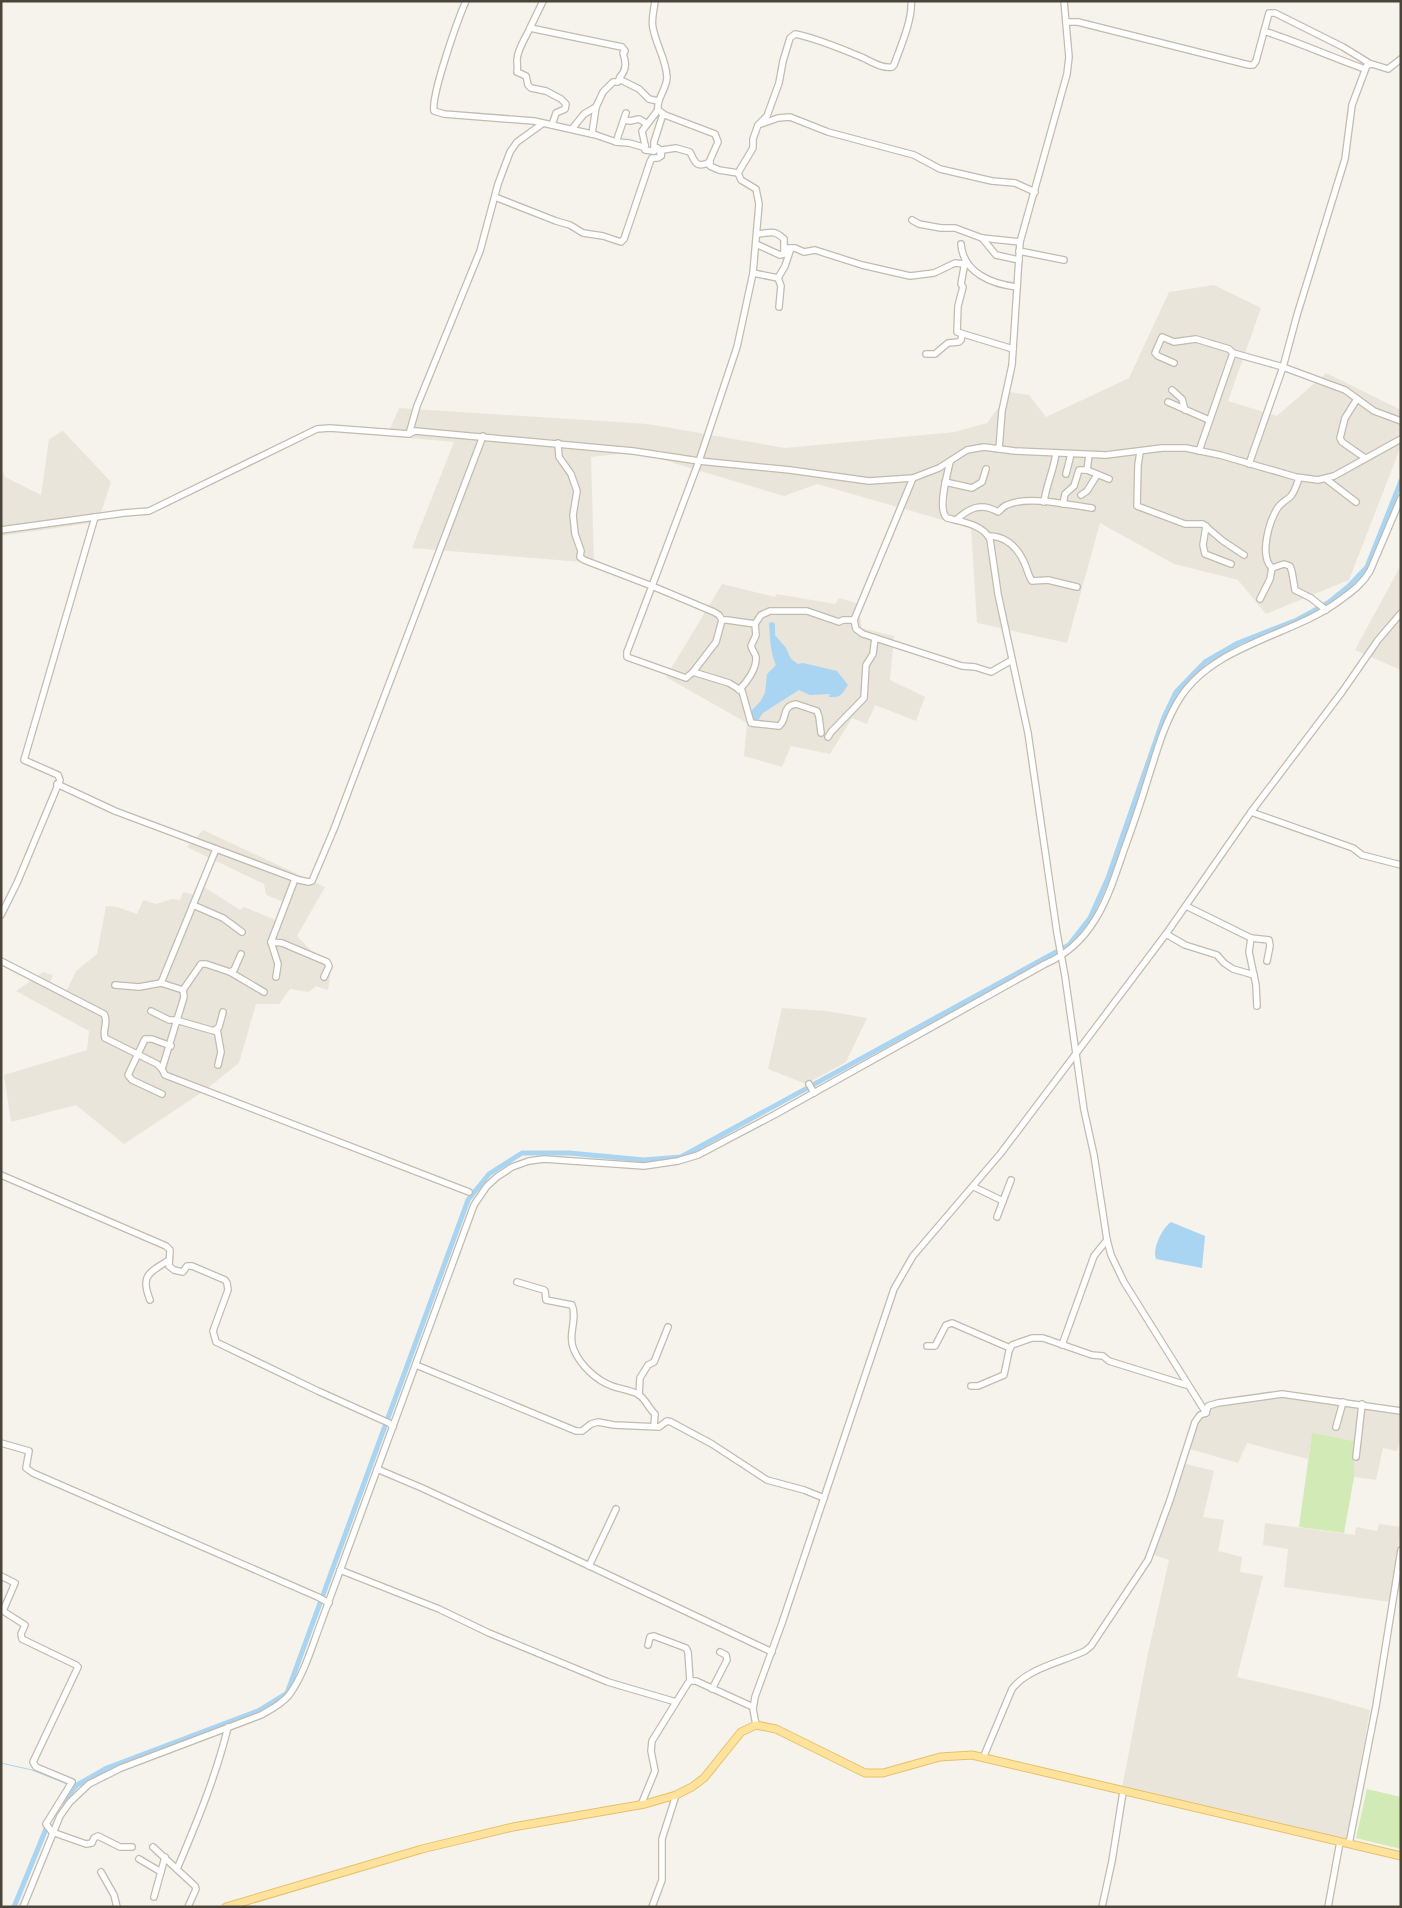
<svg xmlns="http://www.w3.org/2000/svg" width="1402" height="1908" viewBox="0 0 1402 1908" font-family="Mulish,sans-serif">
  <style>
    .residential { fill: #eae5da }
    .green { fill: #d2eab5 }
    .water { fill: #a9d4f2 }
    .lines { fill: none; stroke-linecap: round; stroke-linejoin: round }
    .stream { stroke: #a9d4f2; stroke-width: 1 }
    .canal { stroke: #a9d4f2; stroke-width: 5 }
    .minor-casing { stroke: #c2bbae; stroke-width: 8 }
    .major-casing { stroke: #e6c16a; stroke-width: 9 }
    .minor { stroke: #fff; stroke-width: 5.5 }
    .major { stroke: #ffe39c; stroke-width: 7 }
  </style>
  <rect width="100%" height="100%" fill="#f6f3ec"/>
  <g class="residential">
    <path d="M1214 285 1261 308 1228 401 1277 416 1326 373 1401 410V446L1349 580 1266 614 1238 580 1174 564 1100 523 1067 643 977 623 971 528 817 484 784 496 637 452 591 457 594 563 412 548 454 442 387 436 399 408 648 424 785 448 955 432 987 423 1010 392 1029 395 1046 417 1129 378 1169 292Z"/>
    <path d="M63 431 111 482 98 522 1 536V468L5 477 41 495 49 439Z"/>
    <path d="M1401 565V670L1355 650Z"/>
    <path d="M722 584 775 597 777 594 835 604 839 598 859 604 855 614 861 619V628L894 636 890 680 925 697 916 721 875 705 867 724 852 718 830 754 791 746 782 767 744 756 747 723 666 677Z"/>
    <path d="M203 830 325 887 297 936 331 971 328 990 316 986 309 992 290 989 279 1004H256L239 1063 204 1091 124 1144 76 1105 11 1122 4 1075 87 1050 89 1031 16 991 43 972 53 975 50 983 67 990 76 971 97 954 106 906 117 907 137 914 143 900 156 904 172 899 180 900 183 892 194 895 204 887 240 910 244 907 276 920 284 902 266 895 264 884 187 847Z"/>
    <path d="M782 1008 827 1011 867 1018 846 1062 806 1084 768 1069Z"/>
    <path d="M1268 1397 1319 1401 1401 1415V1437L1397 1451 1383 1448 1376 1480 1354 1477V1441L1312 1434 1308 1459 1247 1443 1238 1463 1190 1449 1196 1427 1202 1417 1208 1411 1216 1407Z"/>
    <path d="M1186 1464 1214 1471 1203 1517 1224 1520 1218 1551 1242 1557 1240 1572 1263 1576 1237 1677 1320 1696 1370 1710 1347 1843 1122 1788 1147 1658 1169 1560 1154 1555Z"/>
    <path d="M1265 1523 1355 1535 1356 1527 1377 1531 1379 1524 1401 1527 1390 1602 1284 1587 1288 1549 1263 1545Z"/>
  </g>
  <g class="green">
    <path d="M1312 1433 1354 1441V1477L1344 1533 1299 1527Z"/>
    <path d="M1367 1789 1401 1797V1849L1356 1838Z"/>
  </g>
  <g class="water">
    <path d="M773 622 775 624V635L786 648 791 659 798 664 803 663 837 671 848 685C842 694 841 698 829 697L830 694 810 695 799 690 763 713 756 723 751 719 752 710 760 702 765 693 767 674 776 665C770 652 770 636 769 623Z"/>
    <path d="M1171 1222 1205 1236 1202 1268 1156 1259C1152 1249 1162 1228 1171 1222Z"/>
  </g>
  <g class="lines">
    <path class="stream" d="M1 1763 32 1770 67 1784"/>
    <g class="canal">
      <path d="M62 1802 77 1785 107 1768 258 1711 287 1693 468 1200 489 1174 522 1153H569L644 1160 681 1157 1069 945 1090 918 1108 878 1164 717 1176 692 1205 662 1238 643 1297 620 1328 603 1349 586 1367 567 1401 481"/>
      <path d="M14 1907 48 1824"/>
    </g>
    <g class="minor-casing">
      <g id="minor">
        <path d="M466 1C458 19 431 95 434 111L444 114 534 121 596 135 616 142 629 143 643 147 645 145V150L654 151"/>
        <path d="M543 1 530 28 622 47 625 51 623 53C626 62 627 69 620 77L621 80 639 89 649 99 658 101"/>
        <path d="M655 1C654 10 651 20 653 28 656 45 666 59 667 77 667 89 656 99 658 110L665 115 715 134 718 142 710 160V166L719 170 738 173"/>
        <path d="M1067 22H1078L1249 65H1253L1256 61 1269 13H1275L1343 47 1369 63"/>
        <path d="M530 28C526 37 517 50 517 60 517 64 518 67 517 72L526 76 528 85 531 88 546 91 561 99 566 104 565 109 556 113 552 125"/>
        <path d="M1264 31C1298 42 1331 57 1365 69"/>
        <path d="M663 114 654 142V151L655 147 658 148 661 156 662 150 676 148 690 152C695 162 696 169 710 162"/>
        <path d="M624 120 630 121 639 119 646 123"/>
        <path d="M761 124 778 118 790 117 828 132 914 155 940 169 992 181 1015 183 1035 192"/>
        <path d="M572 129 584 114 596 107 603 92 613 82H618L620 77"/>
        <path d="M592 134 596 107"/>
        <path d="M616 142 626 113"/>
        <path d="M645 145 642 131 658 110"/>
        <path d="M495 197 556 221 570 225 583 233 603 236 621 242 624 239 650 162 652 158H658L661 156"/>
        <path d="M912 220 919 224 941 228H955L982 238 1020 242"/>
        <path d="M757 234C771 233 773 229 784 239V252"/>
        <path d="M982 238 996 255 1019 260"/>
        <path d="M756 244 780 255 784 254 788 248H795L804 252 815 250 862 265 910 276 934 273 955 263 965 264"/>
        <path d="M961 244C963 273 992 284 1017 287"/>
        <path d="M1019 251 1064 260"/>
        <path d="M965 262 961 284 963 287 958 306 957 332 1013 349"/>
        <path d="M753 273 778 278 785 266 791 248"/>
        <path d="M778 278 781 286 779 307"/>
        <path d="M1233 353 1283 367 1345 390 1374 411 1401 421"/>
        <path d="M926 354H935L948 343 959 342 961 340 962 334"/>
        <path d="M1174 363 1158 356 1155 353 1162 337 1174 342 1196 339 1229 349 1233 353 1199 451"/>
        <path d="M1172 390 1182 399 1185 410"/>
        <path d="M1357 399 1345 418 1340 438 1342 442 1365 458"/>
        <path d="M1168 402 1209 420"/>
        <path d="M409 434 417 406 480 251 498 184 510 152 517 142 542 124"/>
        <path d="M558 443 559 457 571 474 577 491 573 515 575 534 581 551 580 557 584 560 652 586 627 652V657L686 678 693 672 716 642 722 620"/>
        <path d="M999 449 1002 411 1012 365 1020 242 1067 74 1069 57 1064 1"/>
        <path d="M1140 452 1138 465 1137 506 1185 524H1203L1223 541 1244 555"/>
        <path d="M950 462C947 475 937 510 947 518 962 522 982 524 990 539L998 594 1028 733 1057 933 1065 976 1084 1110 1094 1155 1107 1240 1111 1255 1124 1282 1206 1413"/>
        <path d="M1249 464 1283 367 1297 315 1345 159 1352 105 1367 65 1372 64 1388 69 1401 59"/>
        <path d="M1087 470 1089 455"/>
        <path d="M1066 474 1071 454"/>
        <path d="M913 478 854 620 856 629 863 634 962 666 975 667 991 672 1012 660"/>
        <path d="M1299 478C1297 484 1295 491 1291 496 1286 501 1280 503 1277 509 1269 522 1259 556 1272 568L1284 564 1290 566 1292 572 1295 590 1311 598 1326 610"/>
        <path d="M1326 479 1356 502"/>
        <path d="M945 482 972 488 982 482 986 469"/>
        <path d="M1081 495 1087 491 1097 475"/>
        <path d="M1044 502C1046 485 1054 470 1056 453"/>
        <path d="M1063 504 1065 494 1074 486 1079 470H1087L1109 479"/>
        <path d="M956 520C969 508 981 502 998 512 1001 510 1003 506 1007 505 1028 495 1069 505 1092 508"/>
        <path d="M1206 526 1203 545 1205 554 1231 564"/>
        <path d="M1 530 124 513 149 511 317 429 330 428 409 434 415 431 633 451 699 461 790 470 869 481 913 478 939 468 967 450 984 447 1015 451 1106 455 1162 448H1186L1220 455 1296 477 1318 480 1334 476 1401 439"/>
        <path d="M988 536C1006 536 1017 547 1024 562 1027 568 1028 575 1032 581L1048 580 1077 587"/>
        <path d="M1260 599 1270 579 1272 568"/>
        <path d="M854 620H843L839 622 807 611H770L761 615 755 624 727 620H722L719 615 714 612 652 586 699 461 737 347 753 273 759 204 756 189 741 180 738 173 753 148V139L758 125 767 116 779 83 783 61 790 38 795 34C816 38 839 48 859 56 869 60 881 69 892 67L894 65C900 48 913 19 911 1"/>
        <path d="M693 672 729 683 742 691 751 723 779 726C788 719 781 706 796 704L817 711 819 717 821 733"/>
        <path d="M739 690C746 683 757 669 756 657 755 653 752 650 751 646L756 635 755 624"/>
        <path d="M828 737 831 732 864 698 866 665 873 654 875 638"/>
        <path d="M57 784 115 811 299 880 309 882 312 881 334 829 483 436"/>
        <path d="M1251 812 1353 848 1362 855 1401 865"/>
        <path d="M193 905 223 918 242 932"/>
        <path d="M1186 906 1251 938 1249 952 1256 985 1257 1006"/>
        <path d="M1 915 17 883 60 780 58 775 24 760 95 517"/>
        <path d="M1166 934 1185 945 1217 955 1224 963 1233 969 1254 975"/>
        <path d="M1251 938 1269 940 1270 946 1267 961"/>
        <path d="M271 942 282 943 327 962 329 966 324 977"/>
        <path d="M1 961 104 1014C109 1022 102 1030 105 1038L157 1064 162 1069 165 1075 469 1192"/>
        <path d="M230 972 264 992"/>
        <path d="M276 977 278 964 271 942 295 879"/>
        <path d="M161 983 216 849"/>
        <path d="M115 985 139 987 161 983 183 990 184 997 162 1069"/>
        <path d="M183 990 201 964H206L230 972 234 970 241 954"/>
        <path d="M151 1011 169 1020H176L214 1031 219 1027 223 1012"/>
        <path d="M217 1029 221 1052 218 1065"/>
        <path d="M809 1084 814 1093"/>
        <path d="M162 1094 132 1080 128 1075 145 1039H152L171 1046"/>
        <path d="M1 1175 166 1246 170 1250 169 1266 174 1270 183 1272 187 1266H192L225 1280 227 1283 228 1290 213 1331 216 1342 318 1391 389 1423 393 1427"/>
        <path d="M974 1187 1003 1201 1011 1180"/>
        <path d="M997 1217 1003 1201"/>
        <path d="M517 1282 544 1290 545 1291 546 1300 572 1305C578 1319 567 1335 574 1350 581 1366 596 1380 612 1386 620 1389 630 1390 638 1394 646 1399 648 1408 655 1414L654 1426"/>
        <path d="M150 1300C140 1275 149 1273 169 1260"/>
        <path d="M1062 1345 1094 1256 1107 1240"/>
        <path d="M927 1346H935L946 1325 952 1323 1010 1348"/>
        <path d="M416 1365 576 1431H582L591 1424 598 1422 614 1425 659 1427 667 1421 671 1422 712 1444 767 1480 804 1490 824 1498"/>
        <path d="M971 1386H978L1004 1375 1009 1351 1012 1345 1032 1338H1043L1092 1355 1103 1356 1109 1361 1186 1385"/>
        <path d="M639 1395 640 1378 648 1365 654 1362 668 1327"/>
        <path d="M1336 1427 1343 1402"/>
        <path d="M1 1443 29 1451 26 1468 33 1473 318 1597 329 1603"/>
        <path d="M1356 1457 1362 1404"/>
        <path d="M377 1469 422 1488 545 1545 772 1652"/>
        <path d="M589 1566 616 1509"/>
        <path d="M340 1570 439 1609 489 1633 608 1682 676 1702"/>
        <path d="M1 1576 15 1583 3 1611 25 1625 21 1634 22 1639 76 1665 78 1667 33 1762 36 1767 72 1782 46 1824 52 1832 86 1844 92 1843 94 1838 98 1836 120 1847H132"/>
        <path d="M648 1645 650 1637 654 1636 686 1648 688 1652 690 1681"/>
        <path d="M712 1689 727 1660 726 1655 720 1652"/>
        <path d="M756 1725 753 1709 755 1697 782 1623 894 1289 913 1256 1001 1153 1166 934 1251 812 1342 692 1378 640 1401 613"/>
        <path d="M983 1758 1012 1689C1028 1668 1062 1662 1085 1651L1091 1646 1148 1560 1170 1500 1195 1422 1200 1415 1206 1413 1208 1406 1218 1403 1282 1394 1401 1411"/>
        <path d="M641 1805 655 1771 651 1751 652 1741 688 1683 690 1681H696L753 1707"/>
        <path d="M1349 1844 1376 1706 1401 1550"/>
        <path d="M153 1847 195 1886 196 1889 188 1907"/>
        <path d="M139 1859 161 1872"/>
        <path d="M177 1869C197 1822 216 1776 228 1727"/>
        <path d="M101 1872 114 1895 117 1907"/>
        <path d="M154 1897 165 1857"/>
        <path d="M23 1907 60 1816 70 1802 89 1784 121 1768 261 1715C270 1710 282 1704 289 1695 303 1676 311 1650 319 1628L474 1205 487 1186 497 1177 512 1167 529 1161 544 1159 644 1166 678 1161 698 1155 774 1115 1045 964C1094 943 1108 897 1124 850 1132 828 1140 805 1147 782 1156 754 1164 723 1180 698 1215 643 1295 636 1343 598 1354 590 1363 583 1370 571L1401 498"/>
        <path d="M652 1907 662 1880V1839L676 1795"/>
        <path d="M1102 1907 1112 1861 1123 1792"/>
        <path d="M1328 1907 1340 1842"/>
      </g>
    </g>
    <g class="major-casing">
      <path id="major" d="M226 1907 422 1849 513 1827 645 1804 676 1795 692 1787 704 1778 741 1732 756 1725 776 1729 865 1773H883L940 1757 972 1755 1401 1856"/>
    </g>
    <use href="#minor" class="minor"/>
    <use href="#major" class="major"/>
  </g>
  <rect width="1402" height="1908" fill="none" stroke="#4b4439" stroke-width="5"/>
</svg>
